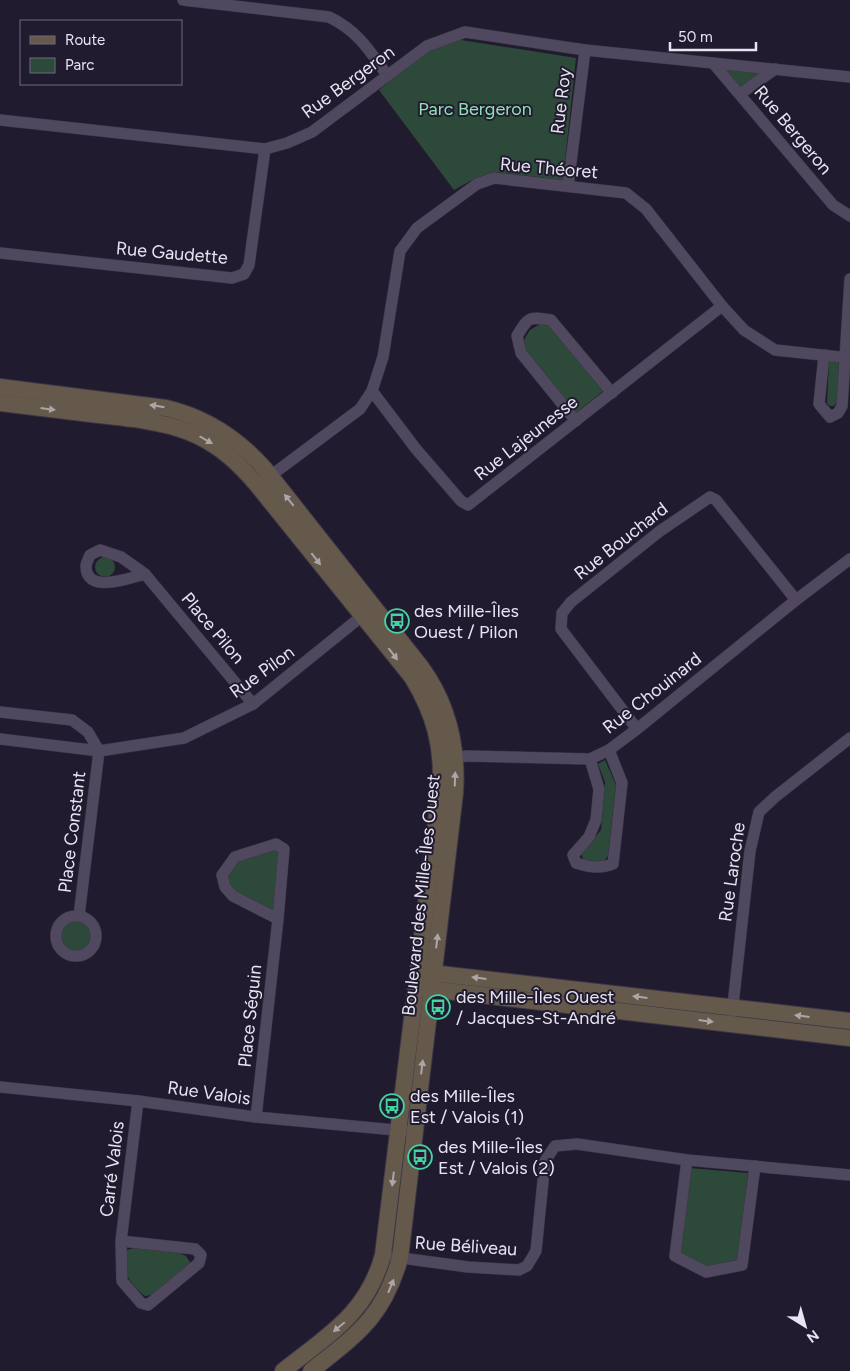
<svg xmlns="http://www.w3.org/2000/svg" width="850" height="1371" viewBox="0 0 850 1371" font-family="Figtree,sans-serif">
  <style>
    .green { fill: #2d493a }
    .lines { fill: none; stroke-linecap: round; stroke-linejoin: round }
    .street-casing { stroke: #3c3646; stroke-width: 12 }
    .secondary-casing { stroke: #3c3646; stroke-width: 18 }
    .street { stroke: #4f485e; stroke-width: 11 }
    .secondary { stroke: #65594c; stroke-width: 16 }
    .oneway { fill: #ada5a7 }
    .labels { text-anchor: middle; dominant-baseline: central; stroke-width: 4; stroke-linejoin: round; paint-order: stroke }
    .street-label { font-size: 18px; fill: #e8e4f2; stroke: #211b2f }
    .park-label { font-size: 18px; fill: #90e0b4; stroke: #211b2f }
    .poi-label { font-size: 18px; fill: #e8e4f2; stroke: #211b2f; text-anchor: start }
  </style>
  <rect width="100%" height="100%" fill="#211b2f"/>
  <g class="green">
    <path d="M455 39 576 58 563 180 494 172 474 179 454 190 379 90 425 52Z"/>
    <path d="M720 67 765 72 741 89Z"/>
    <path d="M542 323 549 326 603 391 576 413 526 352 524 340 530 330Z"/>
    <path d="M829 362H839L837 402 834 406H830L827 403Z"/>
    <circle cx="105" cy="567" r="10"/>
    <path d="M605 760 616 785 608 856 603 862 584 860 581 854 601 830 605 782 598 764Z"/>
    <path d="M273 848 280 851 274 911 234 892 225 877 237 859Z"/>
    <circle cx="76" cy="936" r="17"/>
    <path d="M690 1168 748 1173 738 1260 706 1267 680 1253Z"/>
    <path d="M134 1248 177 1252 186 1256 190 1262 186 1268 152 1295 145 1296C131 1286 119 1269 127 1250Z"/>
  </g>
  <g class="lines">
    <g class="street-casing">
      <g id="street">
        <path d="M183 0 329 17C358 31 369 50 387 75"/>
        <path d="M713 63 833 205 850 216"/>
        <path d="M740 94 775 69"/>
        <path d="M0 120 265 149 287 143 312 132 427 46 465 32 585 50 850 77"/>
        <path d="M568 186 585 50"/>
        <path d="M0 253 232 278 244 274 249 265 265 149"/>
        <path d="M824 355 819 404 830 417 838 413 842 406 850 279"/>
        <path d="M372 391 416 449 461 501 468 505 722 306"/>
        <path d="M576 421 521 353 517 336C529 316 528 317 551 320L612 393"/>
        <path d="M265 480 360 409 372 391 383 357 400 251 417 228 477 184 494 178 626 193 646 209 722 306 744 330 775 350 850 358"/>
        <path d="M145 574C130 578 86 595 86 566 86 563 89 558 90 555L100 550 121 557 145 574 253 704"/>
        <path d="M0 712 72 720 88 732 99 751 79 916"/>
        <path d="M637 729 561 629 562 613 571 602 660 531 710 497 716 500 796 600"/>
        <path d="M0 739 99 751 184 738 253 704 367 612"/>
        <path d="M448 758 468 756 590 759 609 750 637 729 796 600 850 559"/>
        <path d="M590 759 599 789 596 820 589 837 573 855 576 863C588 867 601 869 613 864L622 783 609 750"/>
        <circle cx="76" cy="936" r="20"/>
        <path d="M732 1014 750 851 759 812 775 797 850 738"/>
        <path d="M0 1087 138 1101 256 1117 406 1131"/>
        <path d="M256 1117 278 919 284 849 276 844 235 857 222 875 225 887 233 896 278 919"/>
        <path d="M687 1160 675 1256 706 1272 742 1265 755 1166"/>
        <path d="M121 1241 195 1249 201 1255 199 1263 148 1305 141 1303 122 1281 121 1241 138 1101"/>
        <path d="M394 1257 468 1267 519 1270 527 1266 536 1251 545 1161 555 1146 577 1144 687 1160 850 1175"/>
      </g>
    </g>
    <g class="secondary-casing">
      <g id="secondary">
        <path d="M0 387 166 408C205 417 237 438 264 468L421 667C448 704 458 747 455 793L400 1258C383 1318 357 1334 311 1371"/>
        <path d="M0 403C33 407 66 411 99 415 171 423 209 427 258 486L412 677C434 713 444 748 440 790L383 1255C367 1314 328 1335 283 1371"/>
        <path d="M423 972 850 1021"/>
        <path d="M421 988 850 1038"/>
      </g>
    </g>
    <use href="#street" class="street"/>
    <use href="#secondary" class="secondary"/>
  </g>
  <defs><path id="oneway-solid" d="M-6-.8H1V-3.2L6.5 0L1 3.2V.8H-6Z" transform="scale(1.25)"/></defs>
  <g class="oneway">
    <use href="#oneway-solid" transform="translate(157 406) rotate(-171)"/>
    <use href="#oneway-solid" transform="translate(48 409) rotate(7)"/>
    <use href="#oneway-solid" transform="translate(206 440) rotate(30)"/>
    <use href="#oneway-solid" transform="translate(289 500) rotate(-129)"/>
    <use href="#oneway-solid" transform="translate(316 559) rotate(52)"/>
    <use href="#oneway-solid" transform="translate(393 654) rotate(52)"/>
    <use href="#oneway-solid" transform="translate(455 779) rotate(-88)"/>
    <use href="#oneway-solid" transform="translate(437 941) rotate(-83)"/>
    <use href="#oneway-solid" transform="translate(479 978) rotate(-173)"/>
    <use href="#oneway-solid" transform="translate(640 997) rotate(-173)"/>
    <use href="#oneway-solid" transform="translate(802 1016) rotate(-173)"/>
    <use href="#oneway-solid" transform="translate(706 1021) rotate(7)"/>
    <use href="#oneway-solid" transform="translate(422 1067) rotate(-83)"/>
    <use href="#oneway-solid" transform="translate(393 1179) rotate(97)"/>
    <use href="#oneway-solid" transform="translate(391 1286) rotate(-68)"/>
    <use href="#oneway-solid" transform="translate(339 1327) rotate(140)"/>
  </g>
  <defs>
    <g id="bus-ring" transform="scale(1.25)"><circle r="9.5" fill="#211b2f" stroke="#43d4a0" stroke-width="1.5"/><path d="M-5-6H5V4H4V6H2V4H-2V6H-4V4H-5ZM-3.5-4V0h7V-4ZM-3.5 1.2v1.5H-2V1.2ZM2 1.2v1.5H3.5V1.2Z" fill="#43d4a0"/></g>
  </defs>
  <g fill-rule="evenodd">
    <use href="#bus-ring" x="397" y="621"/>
    <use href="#bus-ring" x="438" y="1007"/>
    <use href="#bus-ring" x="392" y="1106"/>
    <use href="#bus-ring" x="420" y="1157"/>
  </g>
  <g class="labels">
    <g class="street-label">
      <text transform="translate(348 82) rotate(-36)">Rue Bergeron</text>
      <text transform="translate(561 101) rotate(-83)">Rue Roy</text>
      <text transform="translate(793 130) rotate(50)">Rue Bergeron</text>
      <text transform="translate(549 168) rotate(5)">Rue Théoret</text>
      <text transform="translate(172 253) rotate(5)">Rue Gaudette</text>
      <text transform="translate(526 438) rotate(-38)">Rue Lajeunesse</text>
      <text transform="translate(621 541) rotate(-38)">Rue Bouchard</text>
      <text transform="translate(213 628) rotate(50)">Place Pilon</text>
      <text transform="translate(262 672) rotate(-36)">Rue Pilon</text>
      <text transform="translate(652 693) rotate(-38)">Rue Chouinard</text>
      <text transform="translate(72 832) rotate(-83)">Place Constant</text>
      <text transform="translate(732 872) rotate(-82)">Rue Laroche</text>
      <text transform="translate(421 895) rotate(-84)">Boulevard des Mille-Îles Ouest</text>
      <text transform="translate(250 1016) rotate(-84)">Place Séguin</text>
      <text transform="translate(209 1093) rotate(8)">Rue Valois</text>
      <text transform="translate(112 1169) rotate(-83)">Carré Valois</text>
      <text transform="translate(466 1246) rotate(4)">Rue Béliveau</text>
    </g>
    <g class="park-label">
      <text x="475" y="109">Parc Bergeron</text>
    </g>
    <g class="poi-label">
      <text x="414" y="611">des Mille-Îles<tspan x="414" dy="21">Ouest / Pilon</tspan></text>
      <text x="456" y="997">des Mille-Îles Ouest<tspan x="456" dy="21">/ Jacques-St-André</tspan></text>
      <text x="410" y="1096">des Mille-Îles<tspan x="410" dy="21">Est / Valois (1)</tspan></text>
      <text x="438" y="1147">des Mille-Îles<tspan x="438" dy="21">Est / Valois (2)</tspan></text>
    </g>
  </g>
  <rect x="20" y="20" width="162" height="65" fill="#211b2f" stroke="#716b7d"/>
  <rect x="30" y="36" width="25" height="8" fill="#65594c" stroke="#716b7d"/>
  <text x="65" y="45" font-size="15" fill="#e8e4f2">Route</text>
  <rect x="30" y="58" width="25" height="15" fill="#2d493a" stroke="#716b7d"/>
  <text x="65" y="70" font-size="15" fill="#e8e4f2">Parc</text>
  <g transform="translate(805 1326) rotate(143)" stroke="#211b2f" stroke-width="4" paint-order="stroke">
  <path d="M0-4L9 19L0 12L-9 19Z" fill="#e8e4f2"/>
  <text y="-8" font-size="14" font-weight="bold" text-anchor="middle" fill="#e8e4f2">N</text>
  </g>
  <path d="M670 42v8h86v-8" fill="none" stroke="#e8e4f2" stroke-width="2.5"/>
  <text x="678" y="42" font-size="15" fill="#e8e4f2" stroke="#211b2f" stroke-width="4" paint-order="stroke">50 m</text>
</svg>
